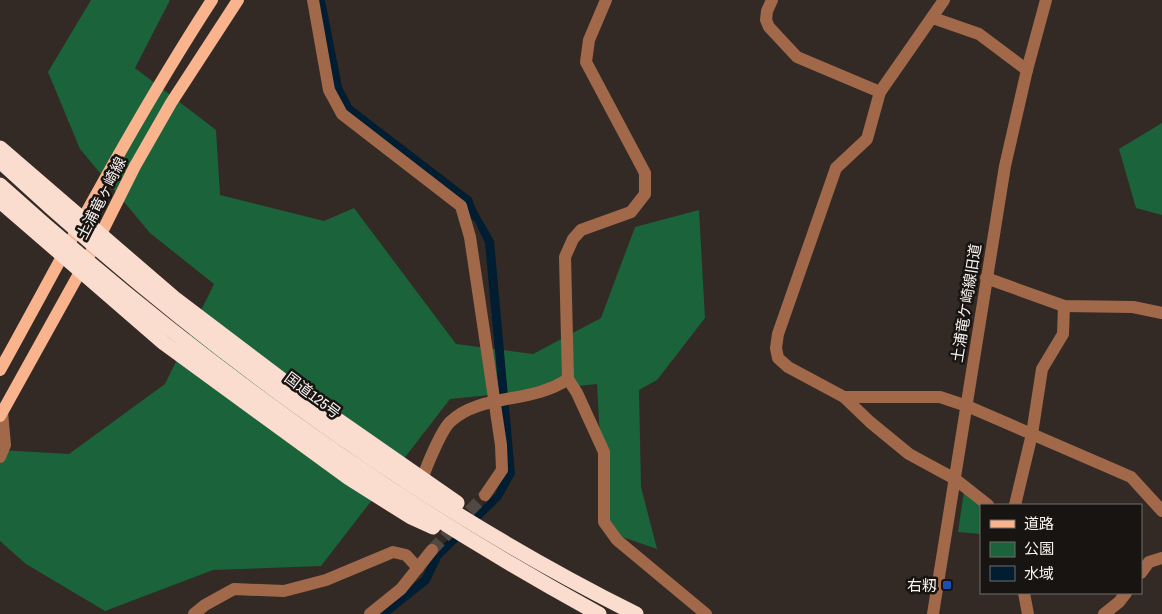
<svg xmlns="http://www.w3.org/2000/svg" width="1162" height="614" viewBox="0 0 1162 614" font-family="'Archivo Narrow','Noto Sans JP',sans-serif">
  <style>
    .green { fill: #1b633a }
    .water { fill: #001d31 }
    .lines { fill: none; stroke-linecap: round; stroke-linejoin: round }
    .minor-tunnel { stroke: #514843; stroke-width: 12; stroke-dasharray: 12 6; stroke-linecap: butt }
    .minor { stroke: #a1694a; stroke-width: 12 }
    .major { stroke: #f9b38d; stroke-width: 12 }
    .highway { stroke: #faddce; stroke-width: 15 }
    .transit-dot { fill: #1a4fb4; stroke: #171411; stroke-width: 2 }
    .labels { text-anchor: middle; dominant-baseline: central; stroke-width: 5; stroke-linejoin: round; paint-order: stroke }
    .street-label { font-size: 15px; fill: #f8f2ef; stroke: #171411 }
    .poi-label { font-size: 15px; fill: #f8f2ef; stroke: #171411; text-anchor: end }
  </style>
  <rect width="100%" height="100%" fill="#332a25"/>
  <g class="green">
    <path d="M91 0H170L135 68 216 130 220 195 324 221 354 208 456 344 533 354 601 318 635 227 699 210 705 318 657 380 639 390 641 487 657 549 605 531 597 384 450 399 321 566 213 570 105 611 26 564 0 541V450L69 454 165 384 214 284 150 233 80 149 48 72Z"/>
    <path d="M1162 123V215L1136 208 1119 149Z"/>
    <path d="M964 491 981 505V534L958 532Z"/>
  </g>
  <path class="water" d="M317 0H325L342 87 352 106 472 198C475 212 487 226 494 241L515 474 501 499 441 558 429 583 390 614H376L422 577 435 552 495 494 506 471 485 243 475 222 345 112 333 88Z"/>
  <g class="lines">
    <path class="minor-tunnel" d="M432 550 485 495"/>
    <g class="minor">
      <path d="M313 0 329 90 342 114 461 206 470 237 501 445 502 470 485 495"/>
      <path d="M772 0 767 11 766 20 769 27 797 57 880 92"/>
      <path d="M944 0 880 92 867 139 836 168 778 334 776 348 778 358 788 367 844 397 870 422 909 454 955 479 988 505"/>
      <path d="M933 18 979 34 1027 70"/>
      <path d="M986 278 1064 306 1133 307 1162 313"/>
      <path d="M568 379 577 393 604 452V522L617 540 706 614"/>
      <path d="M844 397H940L967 406 1131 477 1162 511"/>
      <path d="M0 457 5 445 2 412"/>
      <path d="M423 477C427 465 441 431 450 422 480 393 532 404 568 379L565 257 573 239 581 230 631 212 645 194V173L586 62 589 40 606 0"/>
      <path d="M1015 505 1032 434 1042 369 1063 334 1064 306"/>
      <path d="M1141 573 1149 562 1162 558"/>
      <path d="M1024 593 1028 614"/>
      <path d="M194 614 205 605 234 589 284 591 326 580 393 552 406 555 418 568"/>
      <path d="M370 614 401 589 432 550"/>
      <path d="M933 614 1005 166 1027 70 1046 0"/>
      <path d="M1104 614 1119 602 1126 593"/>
    </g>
    <g class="major">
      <path d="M0 370C69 245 134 120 212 0"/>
      <path d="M0 416 100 236 135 166 171 103 238 0"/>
    </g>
    <g class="highway">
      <path d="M0 148 174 298 306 398 457 503"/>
      <path d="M0 161C187 335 407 500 636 614"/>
      <path d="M0 185C185 352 380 495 599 614"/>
      <path d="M0 201 164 343 349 478 411 517 433 527"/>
    </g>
  </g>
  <rect class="transit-dot" x="942" y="580" width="10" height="10" rx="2.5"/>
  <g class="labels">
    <g class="street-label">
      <text transform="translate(101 198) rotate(-63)">土浦竜ヶ崎線</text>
      <text transform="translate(966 303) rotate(-81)">土浦竜ケ崎線旧道</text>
      <text transform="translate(313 395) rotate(37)">国道125号</text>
    </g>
    <g class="poi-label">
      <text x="937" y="585">右籾</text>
    </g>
  </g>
  <rect x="980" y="504" width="162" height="90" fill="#171411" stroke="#716d6a"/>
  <rect x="990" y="520" width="25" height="8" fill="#f9b38d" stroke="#716d6a"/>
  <text x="1024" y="529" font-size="15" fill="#f8f2ef">道路</text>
  <rect x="990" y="542" width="25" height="15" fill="#1b633a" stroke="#716d6a"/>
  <text x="1024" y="554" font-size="15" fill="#f8f2ef">公園</text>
  <rect x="990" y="566" width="25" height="15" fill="#001d31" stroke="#716d6a"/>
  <text x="1024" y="579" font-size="15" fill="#f8f2ef">水域</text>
</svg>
